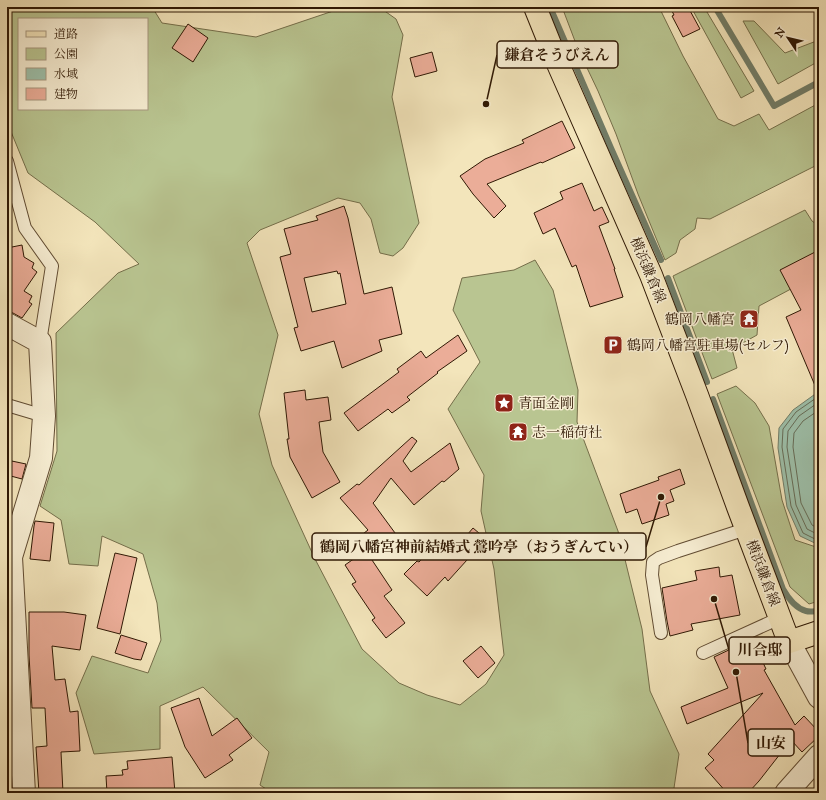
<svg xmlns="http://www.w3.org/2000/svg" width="826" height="800" viewBox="0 0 826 800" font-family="'IM FELL Great Primer','Noto Serif JP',serif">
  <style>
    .green { fill: #b9c591; stroke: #746e4a; fill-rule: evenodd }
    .water { fill: #9dc0aa; stroke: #717d68 }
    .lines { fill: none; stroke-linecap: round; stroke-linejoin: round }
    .shore { stroke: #666c57; stroke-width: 1 }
    .stream { stroke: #717d68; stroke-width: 6 }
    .building { fill: #ebad98; stroke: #2f1804; fill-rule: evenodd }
    .lane-casing { stroke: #604b32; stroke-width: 14 }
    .street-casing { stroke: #604b32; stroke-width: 24 }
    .primary-casing { stroke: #2f1804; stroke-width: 24 }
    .lane { stroke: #f7eed3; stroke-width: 12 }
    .street { stroke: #f7eed3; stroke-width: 22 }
    .primary { stroke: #f3e5bb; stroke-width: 22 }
    .labels { text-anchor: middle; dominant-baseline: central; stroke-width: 3; stroke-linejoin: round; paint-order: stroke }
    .street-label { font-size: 14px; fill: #2f1804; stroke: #f7eed3 }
    .poi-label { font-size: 14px; fill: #2f1804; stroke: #f7eed3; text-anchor: start }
    .leader { fill: none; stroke: #2f1804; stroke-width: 1.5 }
    .callout-dot { fill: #2f1804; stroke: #f7eed3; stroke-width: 1.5 }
    .callout { fill: #f7eed3; stroke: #2f1804; stroke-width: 1.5 }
    .callout-label { font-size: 15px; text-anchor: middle; font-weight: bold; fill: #2f1804 }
  </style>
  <rect width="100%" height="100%" fill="#f3e5bb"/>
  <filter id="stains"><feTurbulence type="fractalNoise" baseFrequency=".005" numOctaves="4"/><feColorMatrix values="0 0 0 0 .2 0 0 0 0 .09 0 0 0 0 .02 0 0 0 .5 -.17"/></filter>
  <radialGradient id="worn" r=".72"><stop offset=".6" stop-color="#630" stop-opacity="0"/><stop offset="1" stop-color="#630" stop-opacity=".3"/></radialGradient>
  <g class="green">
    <path d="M7 7H152L162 23 256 37 345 7H379L396 19 403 35 392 97 419 223 403 248 393 256 380 253 371 219 360 203 338 198 260 230 247 243 278 335 259 414 272 465 315 559 362 649 399 683 427 695 460 705 486 684 504 655 494 569 481 511 484 475 448 409 480 362 453 310 462 278 514 270 535 260 553 290 578 390 577 422 618 531 642 629 650 691 679 754 674 788 670 793H272L260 785 269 752 203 687 160 706V749L94 754 76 693 92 656 148 673 161 640 157 603 143 554 102 536 98 566 69 564 61 520 40 506 57 451 56 333 118 273 139 264 95 222 28 173 7 122ZM19 19H147V109H19Z"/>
    <path d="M562 7H659L683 56 718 119 734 126 759 114 769 130 819 103V164L710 219 697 218 695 229 680 240 676 253 665 260 638 194 616 134 598 91 578 49Z"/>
    <path d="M691 7H704L754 91 741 98Z"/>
    <path d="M743 21H754L785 53 819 40V61L778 84Z"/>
    <path d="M805 210 812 221 819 226V274L759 306 757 335 732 349 737 368 712 379 673 276Z"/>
    <path d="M736 386 755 403 769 426 782 500 795 540 819 548V601L809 604 790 587 717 394Z"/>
  </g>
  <path class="water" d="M818 392 819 395V545L800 536 787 507 778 448 779 428 793 410Z"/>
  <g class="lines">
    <g class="shore">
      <path d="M819 396 796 412 783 429 782 447 791 506 803 533 819 541"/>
      <path d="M819 402 799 416 788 431 787 447 796 505 807 529 819 535"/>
      <path d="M819 410 803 421 794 433 793 447 801 503 812 525 819 529"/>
    </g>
    <g class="stream">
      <path d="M550 7 611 148 661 260"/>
      <path d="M715 7 774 106 819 82"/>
      <path d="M668 278 707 382"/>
      <path d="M713 399 783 589C788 598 795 608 806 611 810 612 815 611 819 611"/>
    </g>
  </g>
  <g class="building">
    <path d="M670 7H688L700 29 683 37 672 16 674 15Z"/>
    <path d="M188 24 208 38 193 62 172 48Z"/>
    <path d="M432 52 437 71 415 77 410 58Z"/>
    <path d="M562 121 575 148 542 163 541 162 487 184 506 206 494 218 473 194 460 176 485 159 524 143 522 140Z"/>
    <path d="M582 183 594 211 602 207 609 222 599 226 615 269H614L623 297 590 307 576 265 572 267 555 228 543 234 534 213 563 199 560 192Z"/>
    <path d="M344 206 348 218 364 294 392 287 402 334 379 340 382 351 342 368 334 341 301 351 294 328 298 327 280 257 291 254 284 229 318 220 316 216ZM337 271 338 274 340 273 346 304 312 312 304 278Z"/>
    <path d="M22 245 24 257 34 263 32 268 37 272 24 291 32 296 29 302 32 304 22 318 13 313 7 312V248Z"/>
    <path d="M819 250V395L786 317 801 310 780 270Z"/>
    <path d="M458 335 467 351 437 372 438 373 407 397 410 400 392 413 388 409 358 431 344 413 399 372 397 369 421 351 426 358Z"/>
    <path d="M305 390 306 400 328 397 331 420 319 422 323 452 340 482 312 498 290 457 287 439H289L284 393Z"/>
    <path d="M412 437 417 441 403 461 411 472 450 443 459 469 444 482 442 481 414 505 391 478 375 501 373 503 398 537 370 557 392 590 384 596 405 623 386 638 372 620 375 618 352 584 356 582 345 565 355 558 346 547 368 530 340 498 357 484 359 485Z"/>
    <path d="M7 460 26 464 22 479 7 475Z"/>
    <path d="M680 469 685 484 670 490 674 501 666 504 669 515 642 524 637 509 626 513 620 494 659 480 658 477Z"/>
    <path d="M35 521 54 523 50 561 30 559 34 526Z"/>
    <path d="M473 528 486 539 448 581 445 577 427 596 404 574 417 561 419 562 432 549 439 556 445 550 450 555Z"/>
    <path d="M115 553 137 558 120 634 97 628Z"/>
    <path d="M719 567 720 577 732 575 740 615 691 624 693 630 670 636 667 621 662 588 697 580 695 571Z"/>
    <path d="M29 612H64L86 615 80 650 52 646 55 680 65 679 70 712 78 711 80 751 61 752 63 793H39L36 747 47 746 45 708H32L29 655Z"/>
    <path d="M121 635 147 643 141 660 134 659 115 653Z"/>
    <path d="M752 639 766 669 764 670 795 725 804 716 819 732V736L802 752 791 740 759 781 748 793H727L705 768 714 760 708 754 763 693 687 724 681 707 728 688 714 657Z"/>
    <path d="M481 646 495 663 478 678 463 661Z"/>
    <path d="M199 698 212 736 237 718 252 738 229 755 233 760 205 778 185 747 171 708Z"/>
    <path d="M172 757 175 793H107L106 776 123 775 122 770 128 769 127 761Z"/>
  </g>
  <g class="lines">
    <g class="lane-casing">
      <g id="lane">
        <path d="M7 161 25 228 52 266 40 342"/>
        <path d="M7 405 44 416"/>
        <path d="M661 633 652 575 653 562 659 558 678 551 746 529"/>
        <path d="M703 653 780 618"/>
      </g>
    </g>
    <g class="street-casing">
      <g id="street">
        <path d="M7 324 40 342 44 416 41 458 11 557 24 793"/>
        <path d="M789 642 819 697"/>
        <path d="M786 793 819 756"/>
      </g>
    </g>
    <g class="primary-casing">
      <path id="primary" d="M535 7 558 64 651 275 697 395 738 507 789 642 819 632"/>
    </g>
    <use href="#lane" class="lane"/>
    <use href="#street" class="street"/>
    <use href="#primary" class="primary"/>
  </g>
  <defs>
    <g id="temple-square" transform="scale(1)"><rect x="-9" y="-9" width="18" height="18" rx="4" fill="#8f2418" stroke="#f7eed3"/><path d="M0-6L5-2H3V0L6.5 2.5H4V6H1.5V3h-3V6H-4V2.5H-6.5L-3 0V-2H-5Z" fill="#fff"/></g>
    <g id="parking-square" transform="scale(1)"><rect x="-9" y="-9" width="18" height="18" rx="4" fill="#8f2418" stroke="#f7eed3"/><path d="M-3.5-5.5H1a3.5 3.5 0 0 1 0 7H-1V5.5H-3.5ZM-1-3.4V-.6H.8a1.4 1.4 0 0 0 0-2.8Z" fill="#fff"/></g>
    <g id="sight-square" transform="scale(1)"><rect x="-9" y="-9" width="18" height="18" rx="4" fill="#8f2418" stroke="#f7eed3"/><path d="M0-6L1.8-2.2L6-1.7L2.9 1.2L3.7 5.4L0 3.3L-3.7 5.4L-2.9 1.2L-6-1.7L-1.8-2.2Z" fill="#fff"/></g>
  </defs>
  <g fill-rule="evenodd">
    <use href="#temple-square" x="749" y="319"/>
    <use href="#parking-square" x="613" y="345"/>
    <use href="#sight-square" x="504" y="403"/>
    <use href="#temple-square" x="518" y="432"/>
  </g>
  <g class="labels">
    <g class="street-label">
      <text transform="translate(648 270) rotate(67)">横浜鎌倉線</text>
      <text transform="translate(763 573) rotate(69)">横浜鎌倉線</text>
    </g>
    <g class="poi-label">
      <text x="735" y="319" text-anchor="end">鶴岡八幡宮</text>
      <text x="627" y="345">鶴岡八幡宮駐車場(セルフ)</text>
      <text x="518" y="403">青面金剛</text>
      <text x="532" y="432">志一稲荷社</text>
    </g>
  </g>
  <path class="leader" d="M486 104L497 55M661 497L646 547M714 599L729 650M736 672L748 743"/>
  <g class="callout-dot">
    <circle cx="486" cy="104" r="4"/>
    <circle cx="661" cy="497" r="4"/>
    <circle cx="714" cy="599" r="4"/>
    <circle cx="736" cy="672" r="4"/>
  </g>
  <g class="callout">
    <rect x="497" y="41" width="121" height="27" rx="4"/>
    <rect x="312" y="533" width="334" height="27" rx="4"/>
    <rect x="729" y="637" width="61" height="27" rx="4"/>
    <rect x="748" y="729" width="46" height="27" rx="4"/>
  </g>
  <g class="callout-label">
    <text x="557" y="60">鎌倉そうびえん</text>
    <text x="479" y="552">鶴岡八幡宮神前結婚式 鶯吟亭（おうぎんてい）</text>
    <text x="760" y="655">川合邸</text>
    <text x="771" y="748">山安</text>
  </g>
  <rect width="826" height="800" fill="none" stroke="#f3e5bb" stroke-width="24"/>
  <rect x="8" y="8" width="810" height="784" fill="none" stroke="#2f1804" stroke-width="2"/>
  <rect x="12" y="12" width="802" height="776" fill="none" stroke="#2f1804"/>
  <rect x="18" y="18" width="130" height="92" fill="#f7eed3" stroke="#a79880"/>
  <rect x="26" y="31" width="20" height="6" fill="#f3e5bb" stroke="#a79880"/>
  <text x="54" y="38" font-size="12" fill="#2f1804">道路</text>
  <rect x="26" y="48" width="20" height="12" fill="#b9c591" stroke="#a79880"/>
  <text x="54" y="58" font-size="12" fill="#2f1804">公園</text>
  <rect x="26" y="68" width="20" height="12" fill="#9dc0aa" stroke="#a79880"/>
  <text x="54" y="78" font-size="12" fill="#2f1804">水域</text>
  <rect x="26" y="88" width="20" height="12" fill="#ebad98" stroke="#a79880"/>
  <text x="54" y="98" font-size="12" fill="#2f1804">建物</text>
  <g transform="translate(788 38) rotate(305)" stroke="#f7eed3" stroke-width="3" paint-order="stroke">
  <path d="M0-3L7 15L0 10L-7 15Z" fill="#2f1804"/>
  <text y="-6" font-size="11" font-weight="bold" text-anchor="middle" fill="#2f1804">N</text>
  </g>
  <rect width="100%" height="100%" filter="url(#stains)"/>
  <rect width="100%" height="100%" fill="url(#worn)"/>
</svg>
